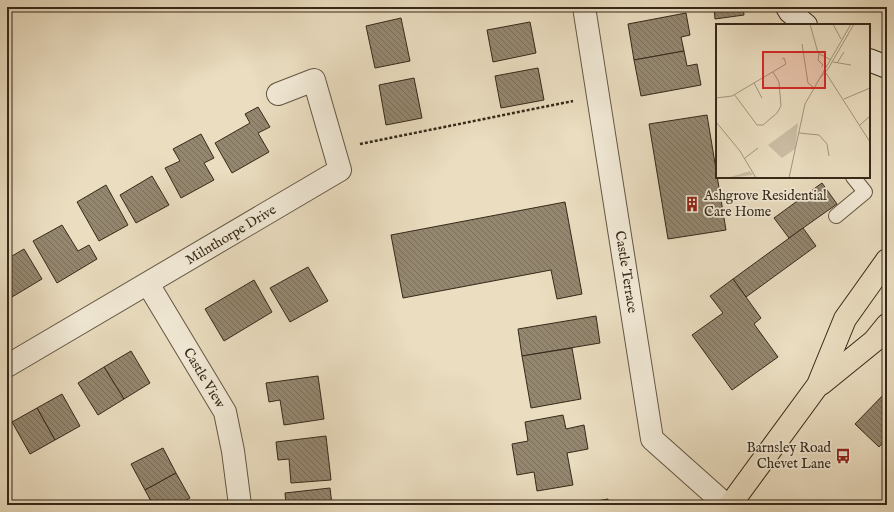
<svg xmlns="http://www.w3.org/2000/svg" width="894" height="512" viewBox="0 0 894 512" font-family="'IM FELL English',serif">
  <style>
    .building { fill: url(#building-back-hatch); stroke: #362919 }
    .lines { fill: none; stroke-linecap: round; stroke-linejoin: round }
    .lane-casing { stroke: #635643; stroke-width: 16 }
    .street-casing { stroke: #635643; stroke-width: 24 }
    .secondary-casing { stroke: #362919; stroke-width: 24 }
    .primary-casing { stroke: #362919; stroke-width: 24 }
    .path { stroke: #362919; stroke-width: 2.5; stroke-dasharray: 3 2; stroke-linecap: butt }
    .lane { stroke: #f1e9d6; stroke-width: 14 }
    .street { stroke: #f1e9d6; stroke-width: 22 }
    .secondary { stroke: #f1e9d6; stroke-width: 22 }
    .primary { stroke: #eaddc0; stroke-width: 22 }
    .labels { text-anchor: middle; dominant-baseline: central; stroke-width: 3.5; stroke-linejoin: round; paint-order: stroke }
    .poi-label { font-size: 14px; fill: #362919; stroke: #f1e9d6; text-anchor: start }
    .street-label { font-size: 14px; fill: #362919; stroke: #f1e9d6 }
    .inset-road { fill: none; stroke: #a2957d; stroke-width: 1 }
    .view { fill: #d62828; fill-opacity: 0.15; stroke: #d62828; stroke-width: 2 }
    .inset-edge { fill: none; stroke: #362919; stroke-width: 2 }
  </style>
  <defs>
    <pattern id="building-back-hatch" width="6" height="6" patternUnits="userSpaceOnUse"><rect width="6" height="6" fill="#948770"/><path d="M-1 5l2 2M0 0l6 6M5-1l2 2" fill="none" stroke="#7a6e5b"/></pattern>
  </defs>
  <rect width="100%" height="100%" fill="#eaddc0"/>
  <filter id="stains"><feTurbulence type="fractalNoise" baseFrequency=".005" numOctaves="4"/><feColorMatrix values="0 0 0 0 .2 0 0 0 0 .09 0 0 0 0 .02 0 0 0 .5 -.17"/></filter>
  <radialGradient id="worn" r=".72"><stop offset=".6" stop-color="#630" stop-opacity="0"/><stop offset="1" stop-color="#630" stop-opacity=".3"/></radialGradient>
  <g class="building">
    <path d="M477 7H501L478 11Z"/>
    <path d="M714 7H743L744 15 715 19Z"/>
    <path d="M686 13 690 35 681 37 684 51 634 60 628 24Z"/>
    <path d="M401 18 410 61 375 68 366 26Z"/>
    <path d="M530 22 536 53 493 62 487 30Z"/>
    <path d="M684 51 687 66 697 64 701 85 641 96 634 60Z"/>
    <path d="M538 68 544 100 501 108 495 76Z"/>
    <path d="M414 78 422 118 386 125 379 85Z"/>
    <path d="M258 107 270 127 258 133 269 152 232 173 215 143 250 123 245 114Z"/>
    <path d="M707 115 726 230 668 239 649 124Z"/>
    <path d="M201 134 214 158 204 163 214 180 181 198 165 168 180 161 173 149Z"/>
    <path d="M152 176 169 205 136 223 120 195Z"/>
    <path d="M822 183 837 204 789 238 774 218Z"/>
    <path d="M106 185 128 225 99 241 77 202Z"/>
    <path d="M565 202 582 294 557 299 551 270 403 298 391 235Z"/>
    <path d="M62 225 78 251 89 245 97 259 57 283 33 241Z"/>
    <path d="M803 228 816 246 746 297 733 279Z"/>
    <path d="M24 249 42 279 7 300V259Z"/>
    <path d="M308 267 328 301 290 322 270 288Z"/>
    <path d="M733 279 761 318 754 324 778 357 732 390 692 335 723 313 710 296Z"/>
    <path d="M254 280 272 312 224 341 205 309Z"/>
    <path d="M596 316 600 343 522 356 518 329Z"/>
    <path d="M572 348 581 399 531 408 522 356Z"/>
    <path d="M131 351 150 383 124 399 104 367Z"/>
    <path d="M104 367 124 399 98 415 78 383Z"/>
    <path d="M318 376 324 419 284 425 280 400 269 402 266 383Z"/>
    <path d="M887 391V438L879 447 855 424Z"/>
    <path d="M62 394 80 426 55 440 37 408Z"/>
    <path d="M37 408 55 440 30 454 12 422Z"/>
    <path d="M563 415 566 429 584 425 588 449 567 453 573 485 537 491 534 472 517 475 512 444 528 441 525 422Z"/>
    <path d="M326 436 331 480 291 483 289 459 278 460 276 442Z"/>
    <path d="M163 448 176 473 145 490 131 464Z"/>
    <path d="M176 473 190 498 177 505H153L145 490Z"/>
    <path d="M330 488 332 505H286L285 493Z"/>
    <path d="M608 499 609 505H574Z"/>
  </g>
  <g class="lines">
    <g class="lane-casing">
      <path id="lane" d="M836 216 865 192 853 177"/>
    </g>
    <g class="street-casing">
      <g id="street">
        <path d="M584 7 652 439 726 505"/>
        <path d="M148 284 225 412 233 451 240 505"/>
        <path d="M7 366 340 170 314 80 278 94"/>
      </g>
    </g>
    <g class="secondary-casing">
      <g id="secondary">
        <path d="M787 7 790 12 806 25"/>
        <path d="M869 60 887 67"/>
      </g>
    </g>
    <g class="primary-casing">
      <g id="primary">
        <path d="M821 384 874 341 887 325"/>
        <path d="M730 505 818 385 845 319 887 260"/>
      </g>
    </g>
    <path class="path" d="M360 144 573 101"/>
    <use href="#lane" class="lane"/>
    <use href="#street" class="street"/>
    <use href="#secondary" class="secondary"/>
    <use href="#primary" class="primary"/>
  </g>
  <defs>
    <g id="building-bare" transform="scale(1.2)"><path d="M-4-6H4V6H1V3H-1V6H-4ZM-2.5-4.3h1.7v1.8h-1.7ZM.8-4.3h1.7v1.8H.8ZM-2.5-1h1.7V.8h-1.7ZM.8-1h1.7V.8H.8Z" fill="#8f2418" stroke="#f1e9d6" stroke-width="2.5" paint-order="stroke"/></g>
    <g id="bus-bare" transform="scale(1.2)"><path d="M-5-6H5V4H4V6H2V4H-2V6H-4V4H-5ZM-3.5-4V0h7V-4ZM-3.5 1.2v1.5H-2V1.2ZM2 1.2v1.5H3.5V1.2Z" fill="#8f2418" stroke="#f1e9d6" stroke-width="2.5" paint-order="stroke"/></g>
  </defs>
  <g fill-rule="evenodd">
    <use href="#building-bare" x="692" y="204"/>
    <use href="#bus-bare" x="843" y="456"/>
  </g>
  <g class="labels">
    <g class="poi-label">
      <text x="704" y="196">Ashgrove Residential<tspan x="704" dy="16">Care Home</tspan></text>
      <text x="831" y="448" text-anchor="end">Barnsley Road<tspan x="831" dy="16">Chevet Lane</tspan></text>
    </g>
    <g class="street-label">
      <text transform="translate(231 235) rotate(-31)">Milnthorpe Drive</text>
      <text transform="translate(626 272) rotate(81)">Castle Terrace</text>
      <text transform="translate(204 378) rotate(59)">Castle View</text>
    </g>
  </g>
  <g transform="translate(716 24)">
    <rect width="154" height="154" fill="#eaddc0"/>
    <path d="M82 99 79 125 66 134 52 121Z" fill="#cbbea4"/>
    <path d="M34 147 37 151 11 154Z" fill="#cbbea4"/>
    <path class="inset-road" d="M94 0 102 29 115 36M117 0 125 15M86 20 92 59 97 63M103 30 102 36 107 41 105 43M117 38 135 41M121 39 128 28M108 46 154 118M104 54 112 45 138 0M38 59 46 74M18 70 41 101H47L61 89 65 82 63 58 57 48M0 74 16 72 70 40 68 34 66 35M128 75 154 64M0 98 24 127 40 154M144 101 154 92M83 109 103 111 111 120 113 132M29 134 42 124M73 154 89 80 135 0"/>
    <path class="view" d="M47 28H109V64H47Z"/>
    <rect width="154" height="154" class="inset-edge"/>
  </g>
  <rect width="894" height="512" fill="none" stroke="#eaddc0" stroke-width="24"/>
  <rect x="8" y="8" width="878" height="496" fill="none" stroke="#362919" stroke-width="2"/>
  <rect x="12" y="12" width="870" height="488" fill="none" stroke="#362919"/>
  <rect width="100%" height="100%" filter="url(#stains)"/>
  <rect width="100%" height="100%" fill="url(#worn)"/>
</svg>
